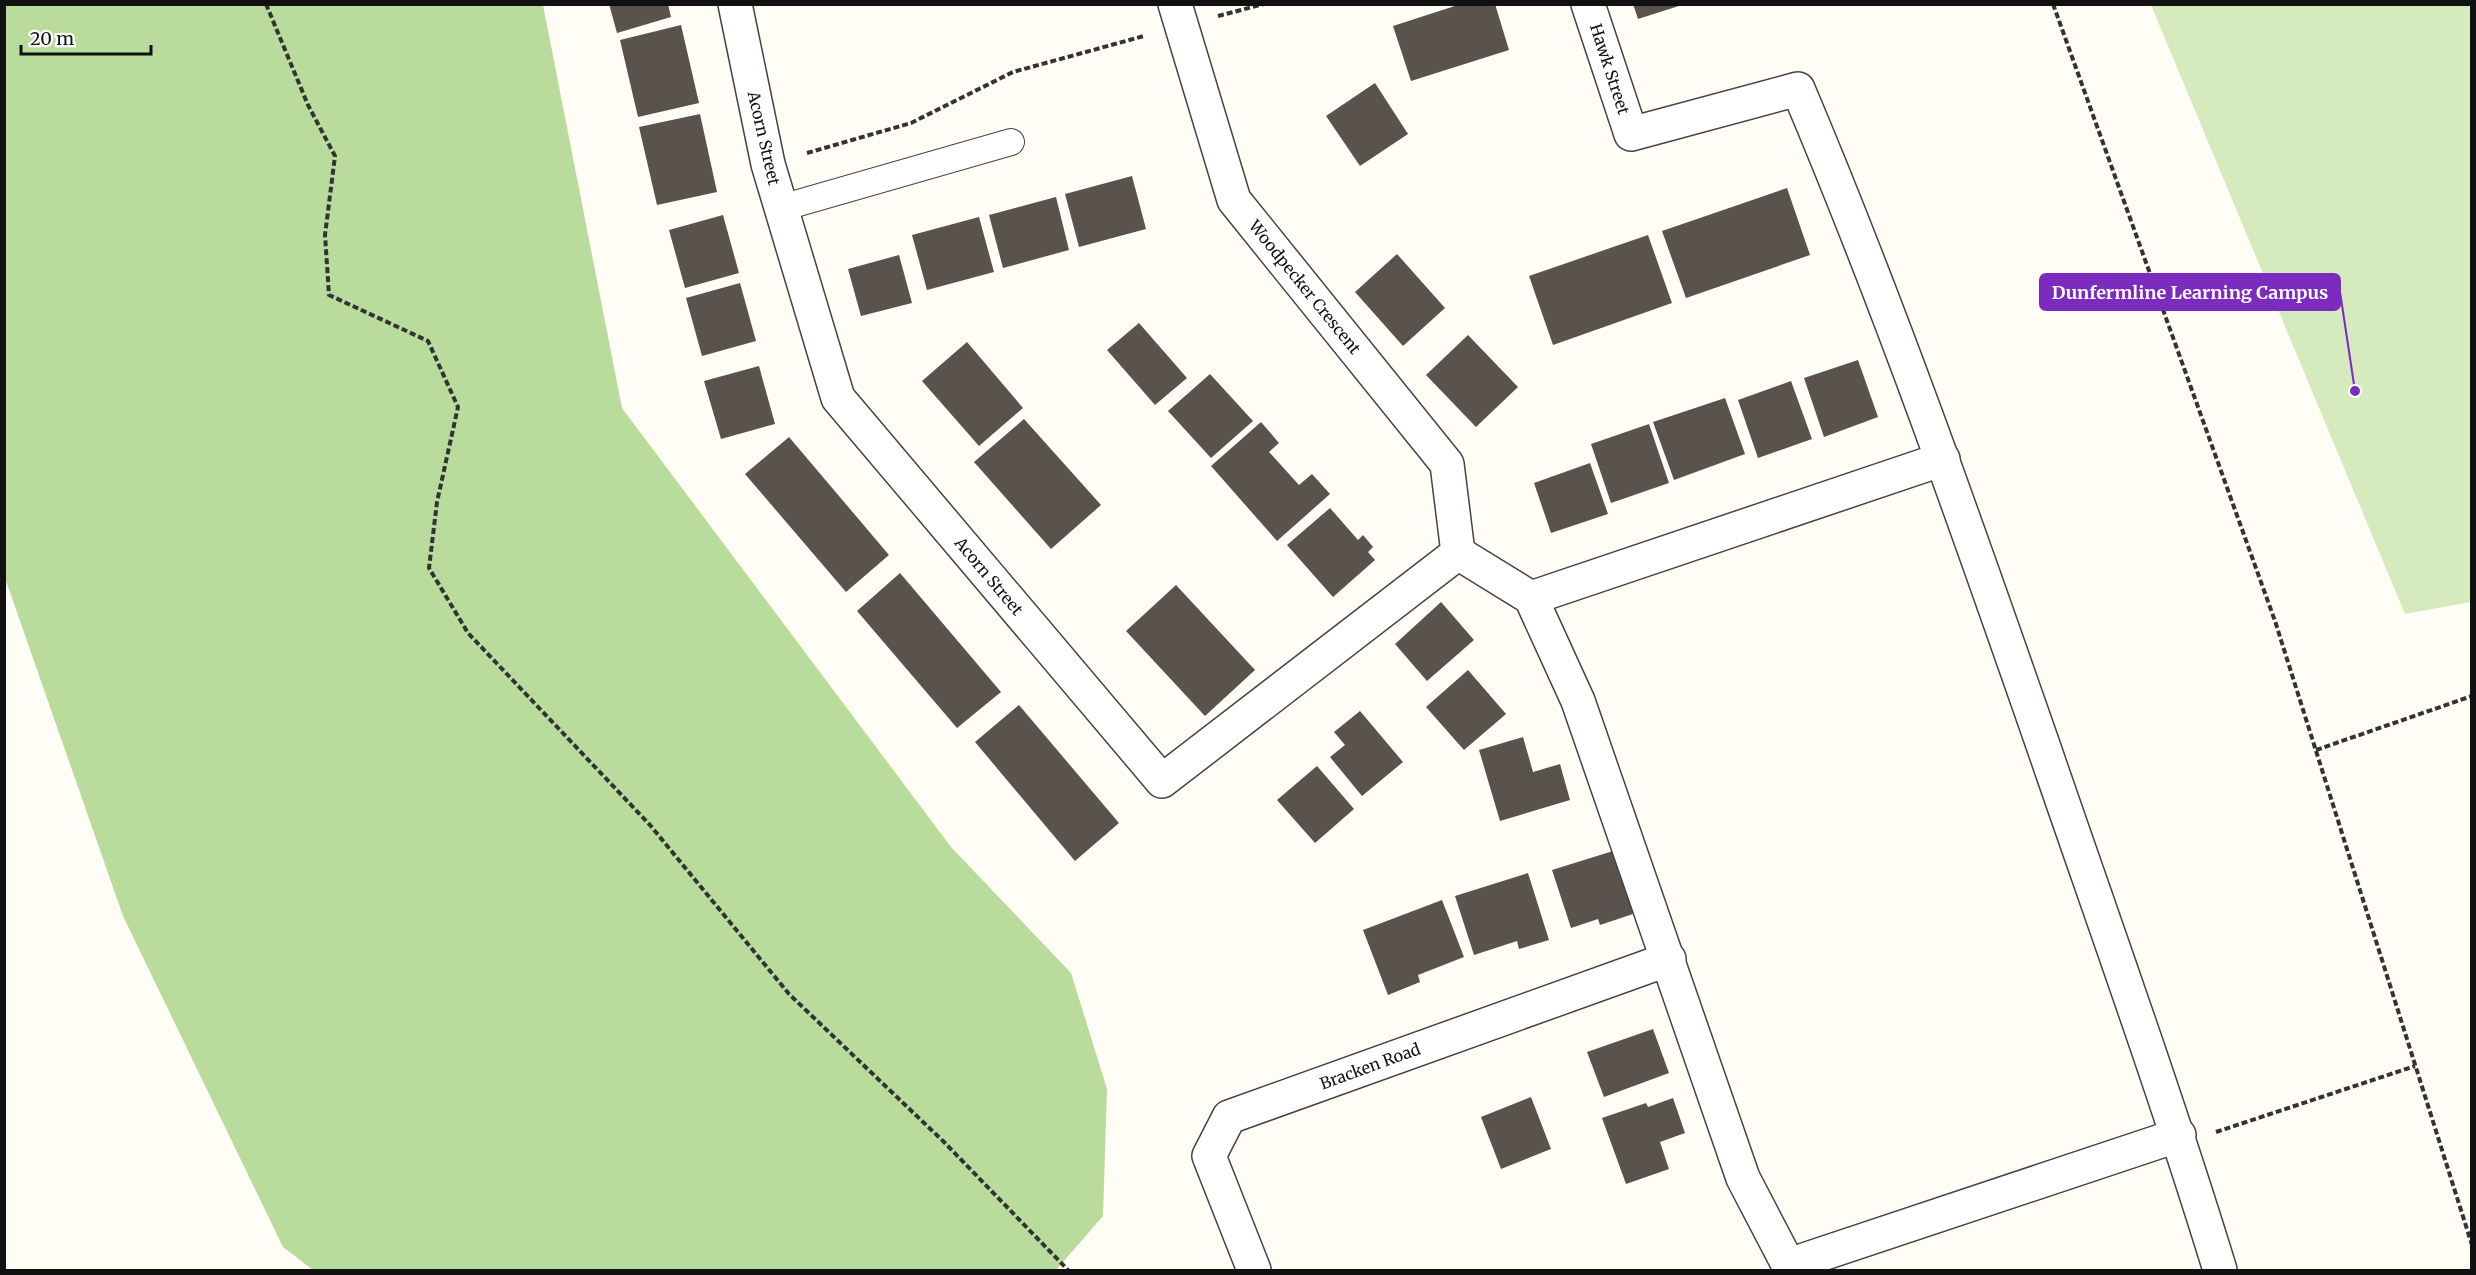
<svg xmlns="http://www.w3.org/2000/svg" width="2476" height="1275" viewBox="0 0 2476 1275" font-family="Merriweather,serif">
  <style>
    .green { fill: #d5ebbd }
    .forest { fill: #b9dc9c }
    .building { fill: #5a524d }
    .lines { fill: none; stroke-linecap: round; stroke-linejoin: round }
    .lane-casing { stroke: #444; stroke-width: 28 }
    .street-casing { stroke: #444; stroke-width: 36 }
    .path { stroke: #333; stroke-width: 4; stroke-dasharray: 6 3; stroke-linecap: butt }
    .lane { stroke: #fff; stroke-width: 26 }
    .street { stroke: #fff; stroke-width: 33 }
    .labels { text-anchor: middle; dominant-baseline: central; stroke-width: 6; stroke-linejoin: round; paint-order: stroke }
    .street-label { font-size: 16px; fill: #111; stroke: #fff }
    .leader { fill: none; stroke: #7b2cbf; stroke-width: 2 }
    .callout-dot { fill: #7b2cbf; stroke: #fff; stroke-width: 2 }
    .callout { fill: #7b2cbf; stroke: #7b2cbf; stroke-width: 2 }
    .callout-label { font-size: 18px; text-anchor: middle; font-weight: bold; fill: #fff }
  </style>
  <rect width="100%" height="100%" fill="#fffdf5"/>
  <path class="green" d="M2151 5H2471V602L2405 614Z"/>
  <path class="forest" d="M4 5H543L622 408 951 847 1071 973 1107 1089 1103 1216 1056 1270H313L283 1247 123 916 5 578Z"/>
  <g class="building">
    <path d="M609 4H668L671 17 617 33Z"/>
    <path d="M1461 4H1495L1509 50 1411 81 1393 26Z"/>
    <path d="M1633 4H1681L1682 5 1638 19Z"/>
    <path d="M681 25 699 103 638 117 620 40Z"/>
    <path d="M1375 83 1408 134 1360 166 1326 116Z"/>
    <path d="M700 114 717 192 657 205 639 127Z"/>
    <path d="M1132 176 1146 229 1079 247 1065 194Z"/>
    <path d="M1787 188 1810 255 1686 298 1662 231Z"/>
    <path d="M1056 197 1069 250 1003 268 989 215Z"/>
    <path d="M723 215 739 273 685 288 669 230Z"/>
    <path d="M979 217 994 272 927 290 912 235Z"/>
    <path d="M1648 235 1672 303 1553 345 1529 276Z"/>
    <path d="M1397 254 1445 308 1403 346 1355 292Z"/>
    <path d="M899 255 912 303 861 316 848 269Z"/>
    <path d="M740 283 756 341 702 356 686 298Z"/>
    <path d="M1139 323 1187 378 1155 405 1107 350Z"/>
    <path d="M1468 335 1518 387 1476 427 1426 375Z"/>
    <path d="M967 342 1023 408 979 446 922 381Z"/>
    <path d="M1858 360 1878 417 1824 437 1804 378Z"/>
    <path d="M759 366 775 424 721 439 704 381Z"/>
    <path d="M1210 374 1253 421 1211 458 1168 411Z"/>
    <path d="M1791 381 1812 439 1758 458 1738 400Z"/>
    <path d="M1725 398 1745 454 1674 480 1653 422Z"/>
    <path d="M1024 419 1101 505 1051 549 974 462Z"/>
    <path d="M1261 422 1279 443 1269 452 1299 485 1312 474 1330 494 1277 541 1211 466Z"/>
    <path d="M1649 424 1669 483 1611 503 1591 444Z"/>
    <path d="M789 437 889 555 846 592 745 474Z"/>
    <path d="M1590 463 1608 514 1551 533 1534 483Z"/>
    <path d="M1330 508 1358 540 1363 535 1373 547 1368 552 1375 560 1333 597 1287 545Z"/>
    <path d="M900 573 1001 692 957 728 857 611Z"/>
    <path d="M1176 585 1255 670 1205 716 1126 631Z"/>
    <path d="M1441 602 1474 640 1427 681 1395 644Z"/>
    <path d="M1468 670 1506 714 1464 750 1426 707Z"/>
    <path d="M1019 705 1119 823 1075 861 975 742Z"/>
    <path d="M1360 711 1403 762 1362 796 1330 757 1345 745 1334 732Z"/>
    <path d="M1523 737 1533 772 1560 764 1570 800 1500 821 1479 750Z"/>
    <path d="M1317 766 1354 809 1315 843 1277 800Z"/>
    <path d="M1613 851 1633 914 1600 925 1598 919 1571 928 1552 870Z"/>
    <path d="M1528 873 1549 940 1519 949 1517 941 1474 955 1455 896Z"/>
    <path d="M1442 900 1464 957 1418 975 1420 982 1388 995 1363 930Z"/>
    <path d="M1653 1029 1669 1073 1604 1097 1587 1052Z"/>
    <path d="M1531 1097 1551 1149 1501 1169 1481 1117Z"/>
    <path d="M1673 1098 1685 1133 1660 1142 1669 1169 1626 1184 1602 1118 1646 1103 1648 1107Z"/>
  </g>
  <g class="lines">
    <g class="lane-casing">
      <path id="lane" d="M781 208 1011 142"/>
    </g>
    <g class="street-casing">
      <g id="street">
        <path d="M735 4 768 164 838 398 1162 781 1458 553"/>
        <path d="M1175 4 1234 200 1447 464 1458 553"/>
        <path d="M1588 4 1631 134 1798 89C1889 304 1966 524 2043 745 2103 920 2166 1094 2220 1270"/>
        <path d="M1458 553 1531 598 1578 701 1743 1178 1791 1270"/>
        <path d="M1531 598 1943 459"/>
        <path d="M1789 1265 2179 1135"/>
        <path d="M1254 1270 1209 1156 1229 1117 1669 959"/>
      </g>
    </g>
    <g class="path">
      <path d="M266 4 308 105 335 156 325 235 329 295 428 341 458 407 437 502 429 568 468 633 650 825 789 994 944 1142 1068 1270"/>
      <path d="M2053 4 2275 621 2472 1245"/>
      <path d="M1218 16 1264 4"/>
      <path d="M807 153 911 123 1013 72 1144 36"/>
      <path d="M2316 750 2472 696"/>
      <path d="M2216 1132 2415 1066"/>
    </g>
    <use href="#lane" class="lane"/>
    <use href="#street" class="street"/>
  </g>
  <g class="labels">
    <g class="street-label">
      <text transform="translate(1610 69) rotate(72)">Hawk Street</text>
      <text transform="translate(764 138) rotate(77)">Acorn Street</text>
      <text transform="translate(1305 287) rotate(51)">Woodpecker Crescent</text>
      <text transform="translate(989 576) rotate(50)">Acorn Street</text>
      <text transform="translate(1370 1066) rotate(-20)">Bracken Road</text>
    </g>
  </g>
  <path class="leader" d="M2355 391L2340 292"/>
  <circle class="callout-dot" cx="2355" cy="391" r="6"/>
  <rect class="callout" x="2040" y="274" width="300" height="36" rx="6"/>
  <g class="callout-label">
    <text x="2190" y="299">Dunfermline Learning Campus</text>
  </g>
  <rect width="2476" height="1275" fill="none" stroke="#111111" stroke-width="12"/>
  <path d="M21 45v9h130v-9" fill="none" stroke="#111111" stroke-width="3"/>
  <text x="30" y="45" font-size="18" fill="#111111" stroke="#ffffff" stroke-width="4.5" paint-order="stroke">20 m</text>
</svg>
